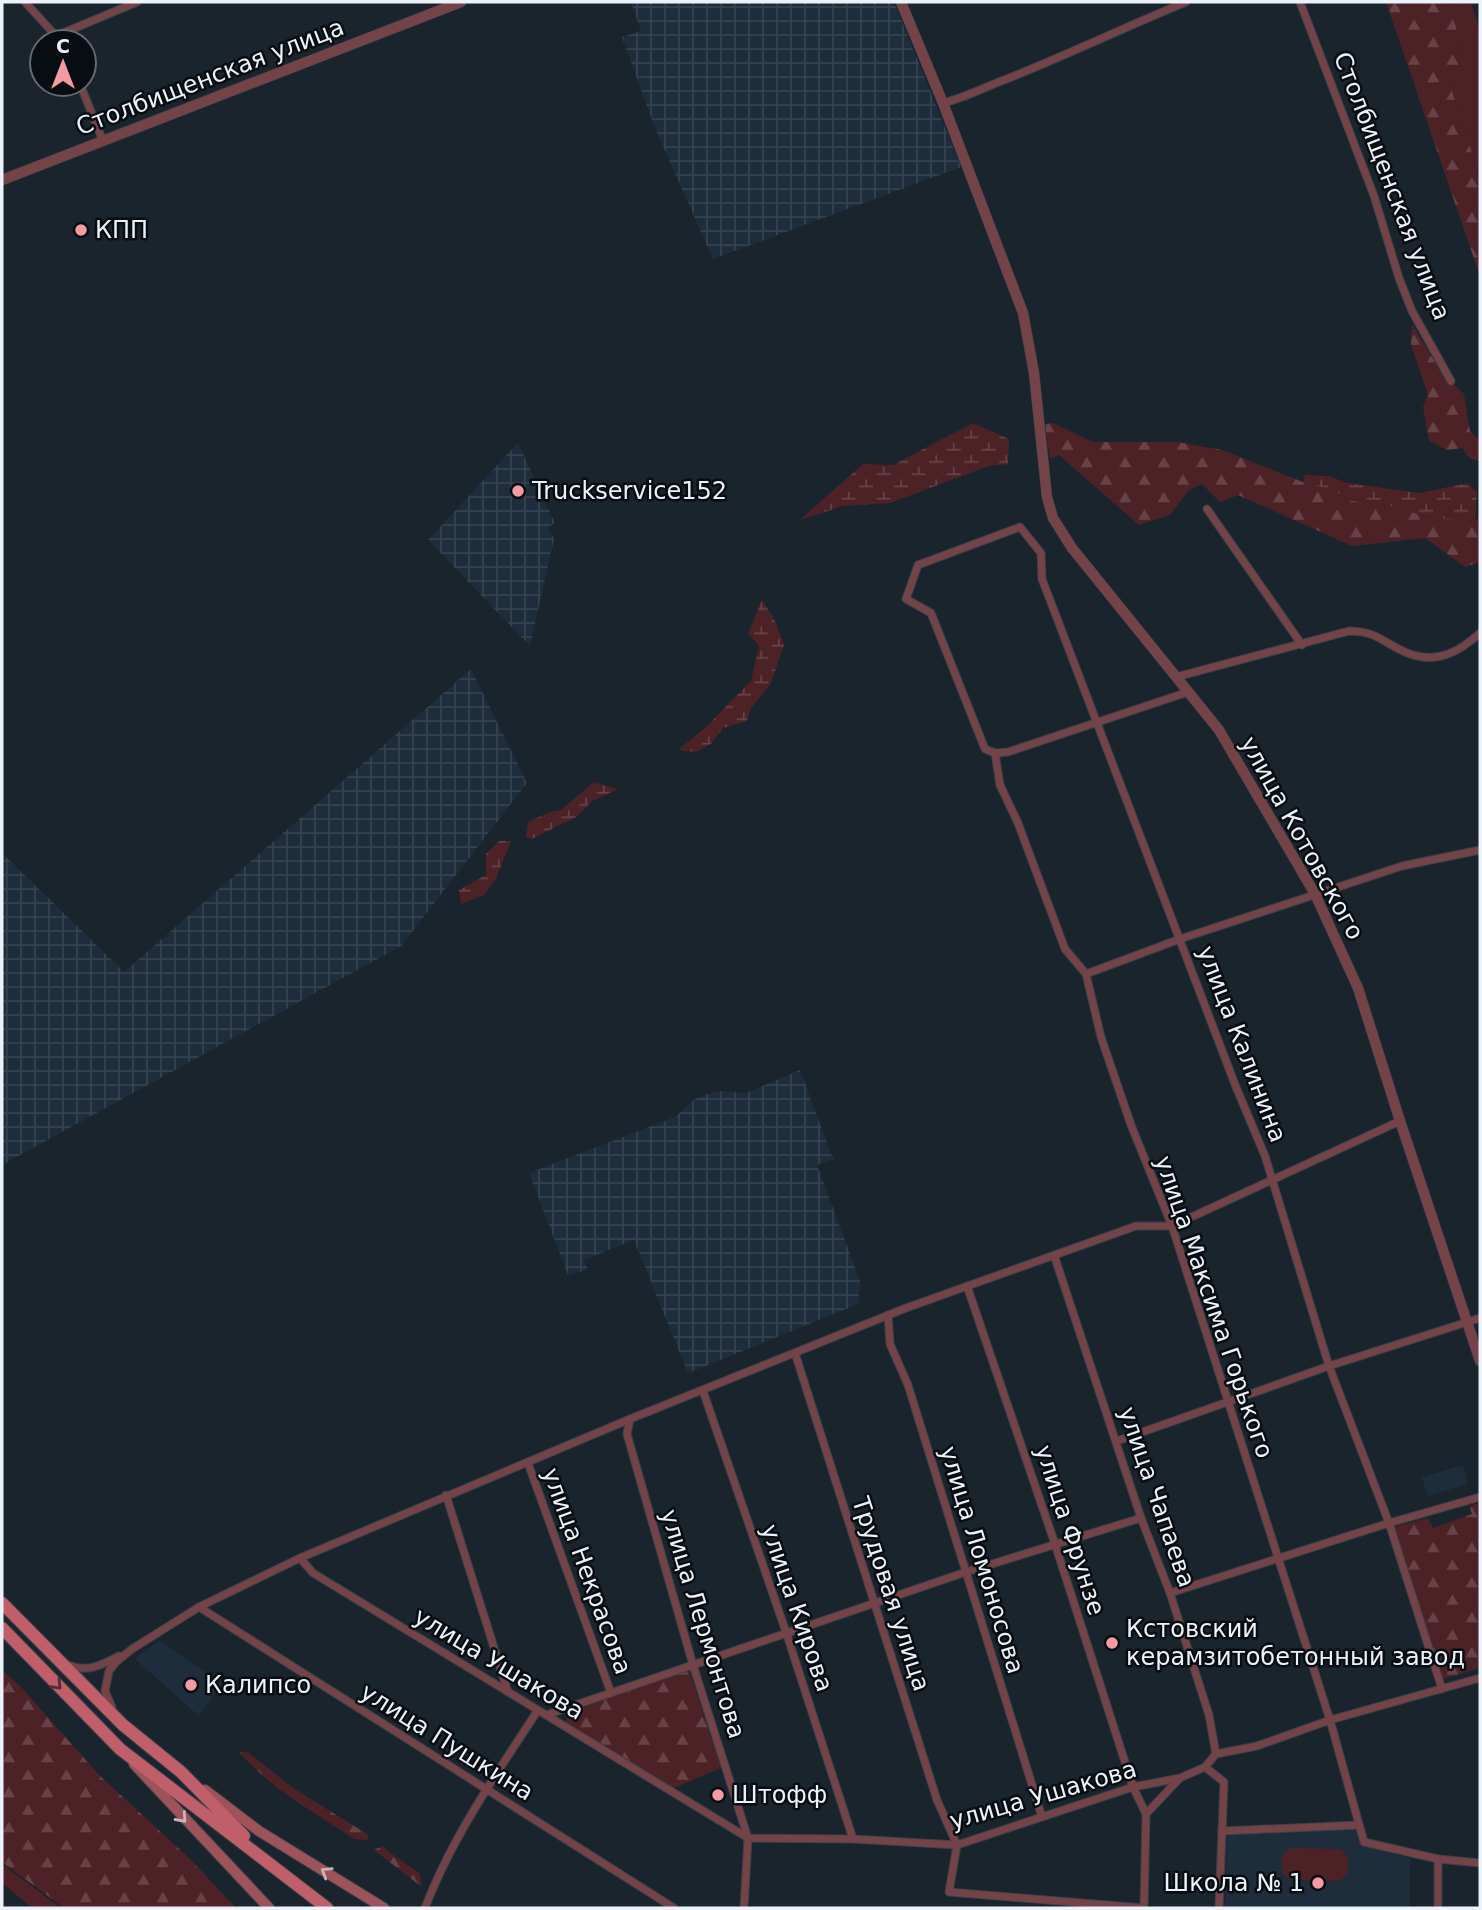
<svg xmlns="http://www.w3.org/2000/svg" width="1482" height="1910" viewBox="0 0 1482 1910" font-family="'DejaVu Sans',sans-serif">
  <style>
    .built { fill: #1e2d3b }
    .industrial { fill: url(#industrial-grid) }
    .green { fill: #4d2227 }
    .forest { fill: url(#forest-firs) }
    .wetland { fill: url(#wetland-marsh) }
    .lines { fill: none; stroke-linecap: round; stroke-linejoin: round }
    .minor-casing { stroke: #37414a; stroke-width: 9 }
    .tertiary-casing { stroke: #37414a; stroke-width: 11 }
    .secondary-casing { stroke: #37414a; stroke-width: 12 }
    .primary-casing { stroke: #37414a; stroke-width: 14 }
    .minor { stroke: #734347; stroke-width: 7 }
    .tertiary { stroke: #734347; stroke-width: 10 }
    .secondary { stroke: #9e535b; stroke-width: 10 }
    .primary { stroke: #c05e6a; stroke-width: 12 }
    .oneway { stroke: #522d35 }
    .oneway2 { stroke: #ccb2ba }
    .poi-dot { fill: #f49aa2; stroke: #080d11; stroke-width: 2.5 }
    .labels { text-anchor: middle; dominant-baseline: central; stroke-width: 5; stroke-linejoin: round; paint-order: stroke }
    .street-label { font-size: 24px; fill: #ebf2f9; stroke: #080d11 }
    .poi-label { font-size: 24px; fill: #ebf2f9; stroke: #080d11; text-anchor: start }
  </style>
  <defs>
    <pattern id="industrial-grid" width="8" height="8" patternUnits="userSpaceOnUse" patternTransform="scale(1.75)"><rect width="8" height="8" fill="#1e2d3b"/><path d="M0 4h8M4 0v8" fill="none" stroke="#34424e"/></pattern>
    <pattern id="forest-firs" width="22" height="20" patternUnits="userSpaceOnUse" patternTransform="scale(1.75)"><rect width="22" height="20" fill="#4d2227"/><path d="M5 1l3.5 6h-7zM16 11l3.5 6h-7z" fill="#674347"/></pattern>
    <pattern id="wetland-marsh" width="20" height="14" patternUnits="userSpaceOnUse" patternTransform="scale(1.75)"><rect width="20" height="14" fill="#4d2227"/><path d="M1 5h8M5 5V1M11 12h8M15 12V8" fill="none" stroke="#674347"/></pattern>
  </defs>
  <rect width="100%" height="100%" fill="#1a242d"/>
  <g class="built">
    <path d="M1463 1465 1468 1484 1427 1496 1422 1477Z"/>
    <path d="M159 1640 222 1684 199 1716 135 1659Z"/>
    <path d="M1357 1829 1362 1846 1410 1858V1908H1225L1227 1835Z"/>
  </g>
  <g class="industrial">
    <path d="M631 2H894L961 167 713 259 655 128 622 37 641 31Z"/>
    <path d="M518 443 555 523 548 527 554 539 530 646 428 540Z"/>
    <path d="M471 669 527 783 401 946 2 1165V853L124 972Z"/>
    <path d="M800 1070 833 1159 817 1165 860 1281 858 1304 688 1373 634 1240 584 1260 588 1270 568 1275 529 1173 675 1117 695 1099 717 1091 746 1093Z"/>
  </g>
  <g class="green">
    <path d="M1450 2H1471L1480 31V178L1452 91 1462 52Z"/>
    <path d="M1289 1848 1340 1849C1349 1855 1349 1862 1348 1872L1340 1881 1290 1880 1282 1873 1281 1857Z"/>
    <path d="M2 1864 61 1908H32L2 1883Z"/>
  </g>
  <g class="forest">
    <path d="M1386 2H1450L1462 52 1452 91 1480 178V276Z"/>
    <path d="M1412 324 1441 372 1464 394 1470 431 1480 441V462L1467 456 1463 448 1447 450 1429 441 1423 407 1428 395 1411 344Z"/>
    <path d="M1053 423 1093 442H1177L1222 450 1303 482 1332 490 1353 501 1385 504 1431 518 1475 521 1480 516V562L1465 567 1425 538 1352 546 1238 495 1220 502 1202 484 1189 490 1170 515 1139 525 1059 455 1050 459 1045 424Z"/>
    <path d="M1480 1503V1668L1443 1679 1394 1527 1428 1518 1433 1528 1472 1514 1469 1506Z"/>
    <path d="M2 1670 21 1687 99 1775 189 1858 236 1908H64L2 1862Z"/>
    <path d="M689 1670 721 1768 674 1788 566 1723 567 1712Z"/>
    <path d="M238 1751 249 1753 293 1788 367 1834 369 1840 354 1839C314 1812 270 1788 238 1751Z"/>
    <path d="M383 1846C393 1857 408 1864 420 1874L422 1887 374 1850Z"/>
  </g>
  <g class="wetland">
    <path d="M973 423 1009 439 1008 464 989 466 890 503 843 506 800 520 863 464 893 465Z"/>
    <path d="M1305 475 1328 476 1348 483 1419 493 1468 483 1477 493 1475 521 1431 518 1385 504 1353 501 1332 490 1303 482Z"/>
    <path d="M762 600 774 619 784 645 770 685 751 708 747 721 723 728 712 743 696 752 678 750 705 728 751 681 759 646 748 633Z"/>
    <path d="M594 782 618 789 592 801 578 816 532 839 526 837 528 822 550 812 561 810Z"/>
    <path d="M499 841H511L496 879 484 895 461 904 459 890 486 875V854Z"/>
  </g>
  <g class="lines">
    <g class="minor-casing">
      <g id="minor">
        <path d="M25 2 56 36 137 2"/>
        <path d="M1300 2 1374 196 1399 278 1412 311 1451 381"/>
        <path d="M80 84 103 141"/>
        <path d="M943 103C964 98 983 88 1004 80 1065 56 1125 27 1186 2"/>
        <path d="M1207 509 1302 645"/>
        <path d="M1176 677 1349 631C1379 631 1385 645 1410 654 1438 664 1460 651 1480 633"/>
        <path d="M1188 692 1008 752 995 753 985 749 931 613 906 599 918 565 1020 527 1041 553 1042 579 1236 1087 1265 1156 1329 1366 1389 1523 1442 1689"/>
        <path d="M995 753 1000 785 1018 823 1065 949 1086 974 1101 1037 1131 1125 1172 1226 1330 1720 1364 1842 1438 1859 1480 1863"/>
        <path d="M1086 974 1180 939 1402 866 1480 850"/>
        <path d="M1054 1255 1141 1518 1170 1593 1209 1715 1216 1754"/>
        <path d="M967 1286 1055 1544 1133 1787 1146 1814 1144 1908"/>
        <path d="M888 1315 890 1344 908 1385 1042 1817"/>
        <path d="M795 1353 937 1800 957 1845 949 1892 1144 1908"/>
        <path d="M703 1391 786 1632 853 1839"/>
        <path d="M630 1419 627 1434 693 1665 748 1838 744 1908"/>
        <path d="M1117 1441 1329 1366 1480 1318"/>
        <path d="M528 1463 611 1693"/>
        <path d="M446 1495 508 1692"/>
        <path d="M300 1558 313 1573 748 1838 853 1839 957 1845 1133 1787 1180 1778 1205 1767 1216 1754 1257 1746 1330 1720 1480 1678"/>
        <path d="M1170 1593 1389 1523 1480 1497"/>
        <path d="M199 1607 674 1908"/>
        <path d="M68 1665C87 1673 102 1665 119 1656"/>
        <path d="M112 1707 105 1691 109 1671 116 1662 132 1649 199 1607 300 1558 630 1419 906 1308 1136 1226H1172L1400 1121"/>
        <path d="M546 1715 966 1572 1141 1518"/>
        <path d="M1205 1767 1224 1782 1219 1908"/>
        <path d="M1146 1814 1179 1779"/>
        <path d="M1222 1831 1359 1825"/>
        <path d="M1438 1859V1908"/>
        <path d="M425 1908C452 1837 497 1773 538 1710"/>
      </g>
    </g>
    <g class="tertiary-casing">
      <g id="tertiary">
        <path d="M901 2 943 103 1023 313 1034 373 1047 497 1053 518 1072 548 1219 730 1315 894 1358 988 1400 1121 1480 1361"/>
        <path d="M2 180 461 2"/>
      </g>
    </g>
    <g class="secondary-casing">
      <g id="secondary">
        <path d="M134 1764 269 1908"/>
        <path d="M205 1790 259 1831 384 1908"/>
      </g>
    </g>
    <g class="primary-casing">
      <g id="primary">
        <path d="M2 1603 123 1725 181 1772 244 1836"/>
        <path d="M2 1628 120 1749 327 1908"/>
      </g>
    </g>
    <use href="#minor" class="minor"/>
    <use href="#tertiary" class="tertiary"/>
    <use href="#secondary" class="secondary"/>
    <use href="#primary" class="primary"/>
  </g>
  <defs><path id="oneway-chevron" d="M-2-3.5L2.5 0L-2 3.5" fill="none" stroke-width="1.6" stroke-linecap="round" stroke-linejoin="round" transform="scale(1.75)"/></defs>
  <use class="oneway" href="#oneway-chevron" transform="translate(57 1685) rotate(46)"/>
  <g class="oneway2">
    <use href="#oneway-chevron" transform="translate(182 1818) rotate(48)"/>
    <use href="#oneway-chevron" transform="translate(326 1872) rotate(-148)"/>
  </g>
  <g class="poi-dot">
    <circle cx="81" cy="230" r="7"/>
    <circle cx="518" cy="491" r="7"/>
    <circle cx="1112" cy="1643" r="7"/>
    <circle cx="191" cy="1685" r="7"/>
    <circle cx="718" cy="1795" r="7"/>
    <circle cx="1318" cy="1883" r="7"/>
  </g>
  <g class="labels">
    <g class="street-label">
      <text transform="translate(210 77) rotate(-21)">Столбищенская улица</text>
      <text transform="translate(1392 186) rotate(69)">Столбищенская улица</text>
      <text transform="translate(1302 838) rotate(61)">улица Котовского</text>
      <text transform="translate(1242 1044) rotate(69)">улица Калинина</text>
      <text transform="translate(1214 1307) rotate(71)">улица Максима Горького</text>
      <text transform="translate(1157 1497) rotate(71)">улица Чапаева</text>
      <text transform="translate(1070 1530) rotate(72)">улица Фрунзе</text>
      <text transform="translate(982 1560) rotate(73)">улица Ломоносова</text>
      <text transform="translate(587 1571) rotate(70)">улица Некрасова</text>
      <text transform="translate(891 1594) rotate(72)">Трудовая улица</text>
      <text transform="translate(797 1608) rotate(71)">улица Кирова</text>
      <text transform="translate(703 1624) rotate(73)">улица Лермонтова</text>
      <text transform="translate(499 1664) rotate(31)">улица Ушакова</text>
      <text transform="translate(447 1742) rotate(32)">улица Пушкина</text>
      <text transform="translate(1043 1795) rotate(-16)">улица Ушакова</text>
    </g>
    <g class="poi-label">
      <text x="95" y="230">КПП</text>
      <text x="532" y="491">Truckservice152</text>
      <text x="1126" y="1629">Кстовский<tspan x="1126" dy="28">керамзитобетонный завод</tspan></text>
      <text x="205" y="1685">Калипсо</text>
      <text x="732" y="1795">Штофф</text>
      <text x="1304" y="1883" text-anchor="end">Школа № 1</text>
    </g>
  </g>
  <rect width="1482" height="1910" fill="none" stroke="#ebf2f9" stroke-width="7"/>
  <g transform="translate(63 63)"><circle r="33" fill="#080d11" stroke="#63696e" stroke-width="2"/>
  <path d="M0-5L12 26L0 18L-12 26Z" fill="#f49aa2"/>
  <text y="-10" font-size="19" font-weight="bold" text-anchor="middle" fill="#ebf2f9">С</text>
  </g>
</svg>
